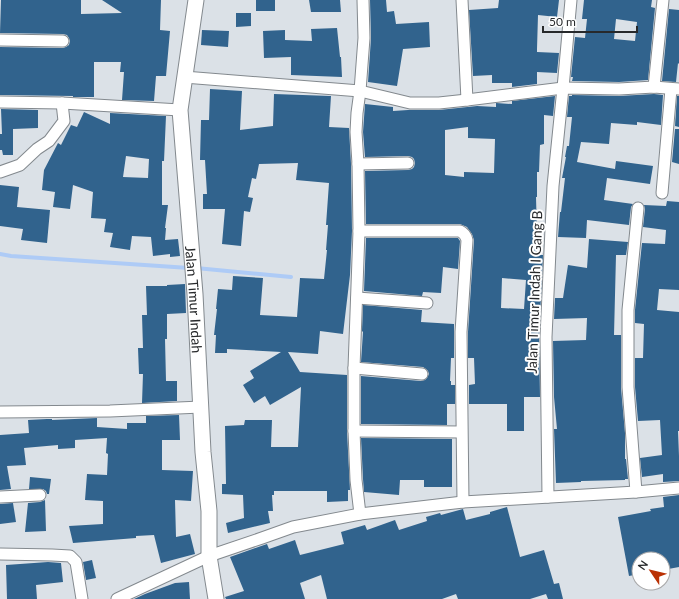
<svg xmlns="http://www.w3.org/2000/svg" width="679" height="599" viewBox="0 0 679 599" font-family="Lato,sans-serif">
  <style>
    .lines { fill: none; stroke-linecap: round; stroke-linejoin: round }
    .stream { stroke: #aecbf6; stroke-width: 4 }
    .building { fill: #31638d; fill-rule: evenodd }
    .street-casing { stroke: #83898e; stroke-width: 13 }
    .secondary-casing { stroke: #83898e; stroke-width: 17 }
    .street { stroke: #fff; stroke-width: 11 }
    .secondary { stroke: #fff; stroke-width: 15 }
    .labels { text-anchor: middle; dominant-baseline: central; stroke-width: 4; stroke-linejoin: round; paint-order: stroke }
    .street-label { font-size: 14px; fill: #27292b; stroke: #fff }
  </style>
  <rect width="100%" height="100%" fill="#dbe1e7"/>
  <g class="lines">
    <g class="stream">
      <path d="M0 254 11 256 189 268"/>
      <path d="M196 268 291 277"/>
    </g>
  </g>
  <g class="building">
    <path d="M1 0H81V14L122 13 102 0H161L160 30 170 31 166 76H156L154 101 122 100 124 72H120L121 62H94V97H73V96L0 95V47L63 48 66 47 69 45 70 41 69 38 67 35 63 34 0 33Z"/>
    <rect x="256" y="0" width="19" height="11"/>
    <path d="M309 0H340L341 12H311Z"/>
    <path d="M370 0H386L387 12 394 11 396 24 429 22 430 47 403 49 397 86 368 82 371 38Z"/>
    <path d="M499 0H559L557 17 538 15 537 49V52L559 53 557 73 537 72V84L512 87V83H492V75L473 76 469 10 498 8Z"/>
    <path d="M584 0H652L651 7 655 8 648 80 619 82 572 81 573 77H571L575 37 585 38 587 19H582ZM616 19 637 22 635 41 614 39Z"/>
    <path d="M669 9 679 10V64L678 63 676 82 662 81Z"/>
    <path d="M236 13H251V26L236 27Z"/>
    <path d="M337 28 340 57H341L342 77 291 75V57L264 58 263 31 285 30V40L312 41 311 29Z"/>
    <path d="M202 30 229 31 228 47 201 45Z"/>
    <path d="M210 89 242 91 240 130 273 126 274 94 331 96 329 127 349 128 351 164 352 231 350 275 343 334 320 331 318 354 288 352 300 372 347 375V431L350 490H348V501L327 502V491H274V495H272L273 511H268L270 523 228 533 226 523 244 518 243 495 222 494V484H226L225 426 244 425 245 420H272L271 447H298L301 387 270 405 265 396 254 403 243 385 254 378 250 371 281 352 227 349V353H215L216 335H214L217 309H216L218 289 232 290 233 276 263 278 260 315 297 317 300 278 324 279 327 250H326L328 225H326L329 183 296 180 298 163 259 164 256 179 252 178 248 197 253 198 250 212 244 211 241 246 222 244 225 209H203V194H207L205 160H200L201 120H209Z"/>
    <path d="M654 94 663 95 661 125 637 122V125L611 123 609 144 581 142 577 162 615 169 616 161 653 166 650 184 607 178 604 200 633 204 631 207 629 225 587 220 586 238 558 237 560 212H561L565 178H562L566 157H565L567 146H569L572 117H567L569 96H572V95L619 96Z"/>
    <path d="M555 96 553 116 544 115V144L540 145 539 172H537V197H536L537 233H538L537 255H543L539 337 540 397H524V431H507V404H469V385L475 384 474 358H468V332L474 240 472 234 467 227 460 224H366L365 171 408 170 412 169 414 167 415 163 414 159 412 157 408 156 365 157 363 132 365 104 393 107V111L408 110H439L477 106 496 107V103L512 104V101ZM468 127V138L495 139 494 173 464 172V177L445 175V130ZM502 278 526 280 524 309 501 308Z"/>
    <path d="M677 96H679V127L675 126Z"/>
    <path d="M1 109 38 110V128L13 129V155H3L2 150H0V134H2Z"/>
    <path d="M84 112 110 124V113L166 116 164 161H162V205H168L165 228H166L165 240 178 239 180 256 170 257V254L153 256 151 237 132 236 130 250 110 247 113 233 104 232 106 219 91 218 93 192 73 185 70 209 53 207 55 192 42 190 44 170 58 143 61 145 71 125 77 127ZM126 156 149 159 148 178 123 177Z"/>
    <path d="M675 129H679V164L672 162Z"/>
    <path d="M0 185 19 187 17 207 50 210 47 243 21 240 23 229 0 226Z"/>
    <path d="M667 201 679 202V290L659 289 657 310 679 312V431H678L679 456V481L663 482V474L642 477 640 458 662 455 660 420 638 421 635 387V358H643L644 324 635 323V310L642 243 665 244 666 230 643 227 645 209 644 205 666 206Z"/>
    <path d="M366 238H458L460 241 458 269 443 267 441 293 423 292 422 296 364 291Z"/>
    <path d="M589 239 628 242 626 255H616L614 335H621V388L625 433V459H626L628 479H625V480L581 481V482L556 483 554 429H557L554 397 553 341 586 340 587 318 554 319 555 298H563L568 265 587 268Z"/>
    <path d="M185 284 186 313 167 314V339H165L166 381H177V401L142 403 143 374H139L138 348H143L142 315H147L146 286H167V285Z"/>
    <path d="M363 305 422 310 421 322 454 324V358H451L450 381H451V385H455V404H447V425L361 424V376L421 381 425 380 427 378 429 374 428 371 426 369 423 367 361 362 363 332 362 331Z"/>
    <path d="M179 415 180 440H162V470L193 471 191 501 175 500 176 537 190 534 195 554 161 563 154 535 136 536V538L73 543 69 526 103 524V501L85 500 87 474 107 475 108 454 106 453 107 438 75 440V448L58 449V445L24 448 26 465 7 466 11 489 0 490V435L29 433 28 420 47 419H52V420L97 418V427L127 429V423H146V416Z"/>
    <path d="M361 438 452 439V487H424V480H400L399 495 364 492 363 479Z"/>
    <path d="M30 477 51 479 49 494H47L46 491 43 489H29Z"/>
    <path d="M679 495V567L663 570V559H639V574L629 576 618 517 651 511 650 509 664 507 663 497Z"/>
    <path d="M45 500 46 531 25 532 28 503 40 502Z"/>
    <path d="M13 503 16 522 0 524V504Z"/>
    <path d="M507 507 520 557 544 550 554 584 559 583 563 599H548L546 594 530 599H458L456 594 442 599H327L321 575 300 583 305 599H226L225 597 244 591 230 557 267 544 269 549 295 540 300 555 344 544 341 532 365 525 367 530 395 520 399 530 427 521 426 517 440 513 441 515 463 509 466 520 490 514V512Z"/>
    <path d="M92 560 96 578 86 580 83 562Z"/>
    <path d="M48 562 61 563 63 582 36 585 37 599H7L6 565Z"/>
    <path d="M189 582 190 599H134L145 594 175 583Z"/>
  </g>
  <g class="lines">
    <g class="street-casing">
      <g id="street">
        <path d="M462 0 467 100"/>
        <path d="M0 40 63 41"/>
        <path d="M184 77 360 91 410 103H439L467 100 563 88 619 89 654 87 679 89"/>
        <path d="M654 87 663 0"/>
        <path d="M0 102 62 103 180 110"/>
        <path d="M358 164 408 163"/>
        <path d="M0 172 20 165 37 149 49 141 64 121 62 103"/>
        <path d="M662 193 671 89"/>
        <path d="M359 231H460C464 233 466 235 467 240L461 332 463 502"/>
        <path d="M357 298 427 303"/>
        <path d="M354 368 422 374"/>
        <path d="M0 412 110 411 201 407"/>
        <path d="M354 431 461 432"/>
        <path d="M636 492 628 387V310L638 208"/>
        <path d="M0 497 40 495"/>
        <path d="M548 497 546 337 553 186 563 88 571 0"/>
        <path d="M360 514 356 480 354 431V368L359 231 358 164 356 132 357 113 360 91 364 38 363 0"/>
        <path d="M0 554 52 555 70 556 76 562 82 599"/>
        <path d="M117 599 209 556 262 538 293 527 360 514 463 502 636 492 679 488"/>
      </g>
    </g>
    <g class="secondary-casing">
      <g id="secondary">
        <path id="s1" d="M196 0 180 110 195 294 203 452 209 511V556L216 599"/>
      </g>
    </g>
    <use href="#street" class="street"/>
    <use href="#secondary" class="secondary"/>
  </g>
  <g class="labels">
    <g class="street-label">
      <text transform="translate(534 292) rotate(-88)">Jalan Timur Indah I Gang B</text>
      <text stroke="none"><textPath href="#s1" startOffset="301">Jalan Timur Indah</textPath></text>
    </g>
  </g>
  <g transform="translate(651 571) rotate(305)"><circle r="19" fill="#ffffff" stroke="#a9a9aa"/>
  <path d="M0-3L7 15L0 10L-7 15Z" fill="#ba3104"/>
  <text y="-6" font-size="11" font-weight="bold" text-anchor="middle" fill="#27292b">N</text>
  </g>
  <path d="M543 26v6h94v-6" fill="none" stroke="#27292b" stroke-width="2"/>
  <text x="549" y="26" font-size="12" fill="#27292b" stroke="#ffffff" stroke-width="3" paint-order="stroke">50 m</text>
</svg>
